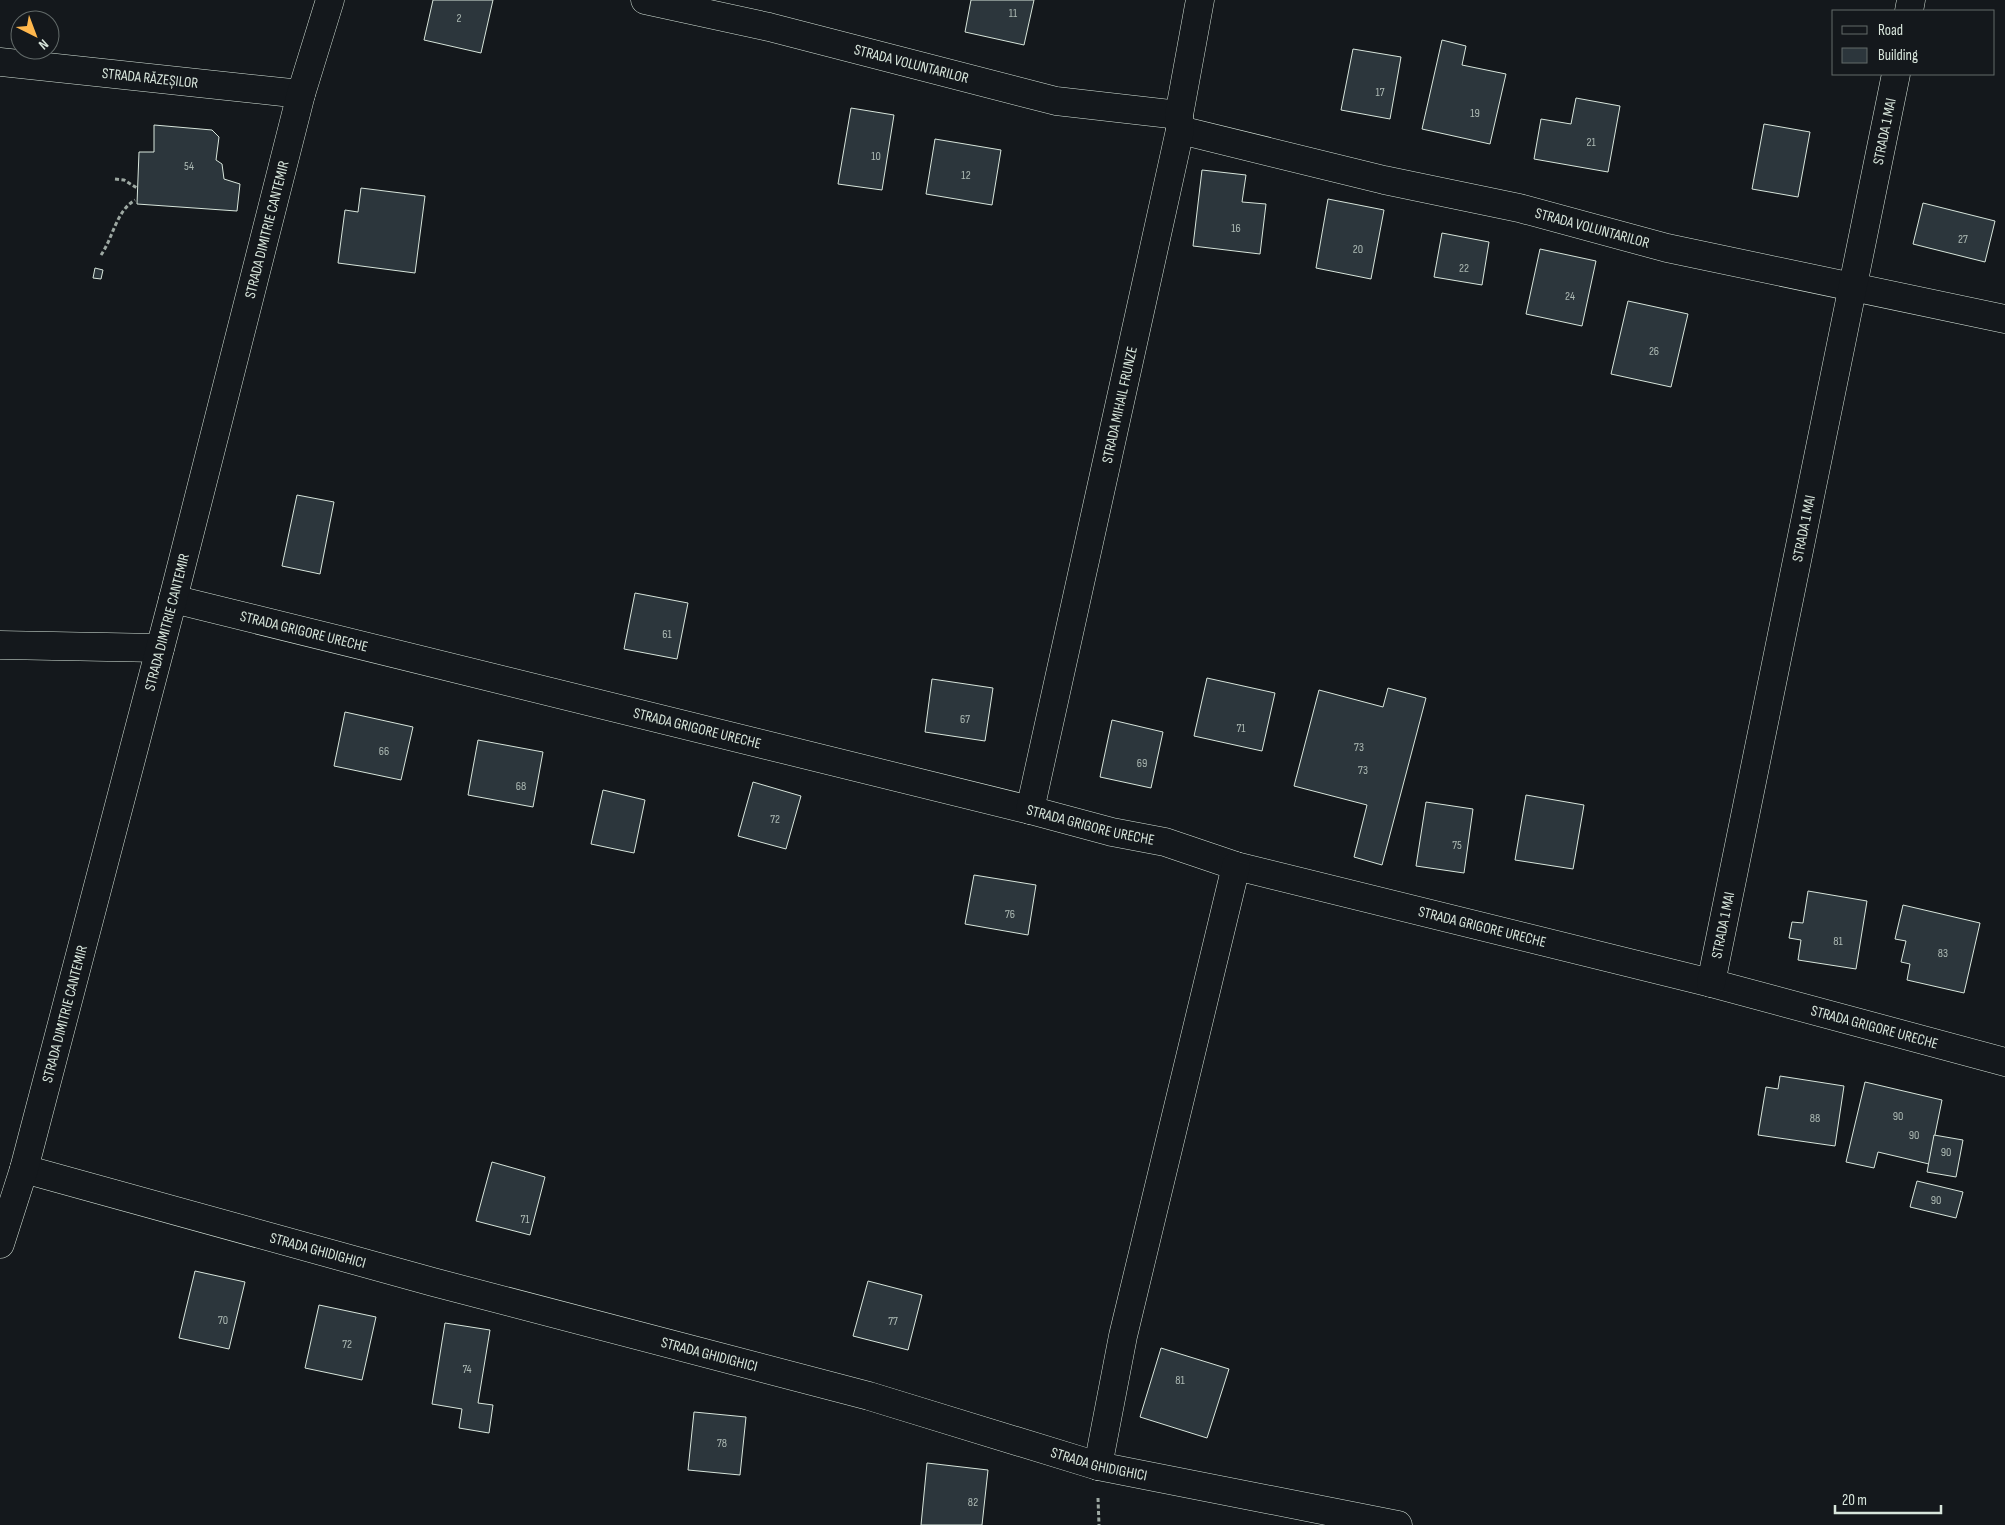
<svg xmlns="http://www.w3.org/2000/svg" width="2005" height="1525" viewBox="0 0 2005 1525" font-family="'Sofia Sans Condensed',sans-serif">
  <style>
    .building { fill: #2c363c; stroke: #d8e6dc }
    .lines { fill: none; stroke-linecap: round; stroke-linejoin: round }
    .street-casing { stroke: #d8e6dc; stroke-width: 29 }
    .path { stroke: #9da8a2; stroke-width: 3; stroke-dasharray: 4 2.5; stroke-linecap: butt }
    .street { stroke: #14181c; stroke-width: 28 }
    .labels { text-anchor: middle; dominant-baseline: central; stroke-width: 4; stroke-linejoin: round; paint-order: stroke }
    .number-label { font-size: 12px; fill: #adbab4 }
    .street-label { font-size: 15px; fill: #d8e6dc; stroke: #14181c }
  </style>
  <rect width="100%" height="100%" fill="#14181c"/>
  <g class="building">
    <path d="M433 0H493L481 53 424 40Z"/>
    <path d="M971 0H1034L1024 45 965 32Z"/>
    <path d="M1442 40 1466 46 1462 65 1506 74 1490 144 1422 129Z"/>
    <path d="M1353 49 1401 57 1390 119 1341 110Z"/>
    <path d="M1576 98 1620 106 1608 172 1534 159 1541 119 1571 124Z"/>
    <path d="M851 108 894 115 882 190 838 184Z"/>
    <path d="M1764 124 1810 132 1798 197 1752 189Z"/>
    <path d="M154 125 212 130 219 137 216 160 222 164 224 179 240 184 237 211 137 204 139 152H154Z"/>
    <path d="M935 139 1001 150 992 205 926 194Z"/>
    <path d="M1202 170 1246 175 1242 202 1266 204 1260 254 1193 246Z"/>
    <path d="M361 188 425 196 415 273 338 263 345 210 358 212Z"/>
    <path d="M1328 199 1384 210 1371 279 1316 268Z"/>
    <path d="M1923 203 1995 221 1985 262 1913 244Z"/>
    <path d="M1442 233 1489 242 1482 285 1434 277Z"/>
    <path d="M1540 249 1596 261 1582 326 1526 314Z"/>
    <path d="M95 268 103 270 101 279 93 278Z"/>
    <path d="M1628 301 1688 314 1671 387 1611 374Z"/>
    <path d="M297 495 334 502 320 574 282 566Z"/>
    <path d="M635 593 688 603 677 659 624 649Z"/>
    <path d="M1207 678 1275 693 1262 751 1194 736Z"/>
    <path d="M932 679 993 688 985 741 925 732Z"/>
    <path d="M1388 688 1426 698 1382 865 1354 857 1367 805 1294 786 1319 690 1383 707Z"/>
    <path d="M345 712 413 727 401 780 334 766Z"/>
    <path d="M1112 720 1163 732 1151 788 1100 777Z"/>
    <path d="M478 740 543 752 533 807 468 795Z"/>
    <path d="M753 782 801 796 786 849 738 836Z"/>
    <path d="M603 790 645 800 634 853 591 844Z"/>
    <path d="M1526 795 1584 805 1573 869 1515 860Z"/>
    <path d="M1426 802 1473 809 1464 873 1416 866Z"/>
    <path d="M974 875 1036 885 1028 935 965 924Z"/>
    <path d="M1808 891 1867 901 1856 969 1798 960 1801 940 1789 938 1792 922 1803 923Z"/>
    <path d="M1903 905 1980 923 1964 993 1907 980 1910 964 1901 962 1906 941 1895 939Z"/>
    <path d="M1780 1076 1844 1086 1835 1146 1758 1135 1766 1087 1778 1089Z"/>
    <path d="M1865 1082 1942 1100 1929 1164 1878 1152 1874 1168 1846 1162Z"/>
    <path d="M1934 1135 1963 1140 1956 1177 1927 1172Z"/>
    <path d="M492 1162 545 1177 530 1235 476 1221Z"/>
    <path d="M1917 1181 1963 1192 1956 1218 1910 1207Z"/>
    <path d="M195 1271 245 1282 229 1349 179 1338Z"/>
    <path d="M868 1281 922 1295 908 1350 853 1336Z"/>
    <path d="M319 1305 376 1317 362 1380 305 1368Z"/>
    <path d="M445 1323 490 1330 478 1403 493 1405 489 1433 459 1428 462 1409 432 1404Z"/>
    <path d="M1161 1348 1229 1369 1207 1438 1140 1417Z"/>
    <path d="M694 1412 746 1417 740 1475 688 1470Z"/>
    <path d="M927 1463 988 1470 982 1525H921Z"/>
  </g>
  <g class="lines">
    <g class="street-casing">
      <g id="street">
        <path id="s1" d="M645 0 769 27 1056 101 1179 115"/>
        <path d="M1909 11 1911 0"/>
        <path id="s2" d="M0 62 301 94"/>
        <path id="s3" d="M1180 130 1384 180 1519 208 1667 248 2005 319"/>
        <path id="s4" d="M173 599 1030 810 1112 832 1165 842 1236 866 1711 983 2005 1062"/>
        <path d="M0 645 160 648"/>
        <path id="s5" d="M1030 810 1180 130 1179 115 1200 0"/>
        <path id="s6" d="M1711 983 1896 74"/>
        <path id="s7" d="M24 1169 433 1282 869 1396 1098 1466 1398 1525"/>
        <path id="s8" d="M0 1244 24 1169 173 599 301 94 330 0"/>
        <path d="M1098 1466 1123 1336 1236 866"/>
      </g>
    </g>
    <g class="path">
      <path d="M115 179 124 180 137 188"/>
      <path d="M101 255C113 238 116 211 135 200"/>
      <path d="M1098 1498 1099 1525"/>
    </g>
    <use href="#street" class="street"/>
  </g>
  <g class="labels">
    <g class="number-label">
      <text x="1013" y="13">11</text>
      <text x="459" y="18">2</text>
      <text x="1380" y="92">17</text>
      <text x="1475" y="113">19</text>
      <text x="1591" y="142">21</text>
      <text x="876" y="156">10</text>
      <text x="189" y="166">54</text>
      <text x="966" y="175">12</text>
      <text x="1236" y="228">16</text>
      <text x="1963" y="239">27</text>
      <text x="1358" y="249">20</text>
      <text x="1464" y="268">22</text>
      <text x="1570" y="296">24</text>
      <text x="1654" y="351">26</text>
      <text x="667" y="634">61</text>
      <text x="965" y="719">67</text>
      <text x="1241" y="728">71</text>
      <text x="1359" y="747">73</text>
      <text x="384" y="751">66</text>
      <text x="1142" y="763">69</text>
      <text x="1363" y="770">73</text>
      <text x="521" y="786">68</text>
      <text x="775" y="819">72</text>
      <text x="1457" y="845">75</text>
      <text x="1010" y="914">76</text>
      <text x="1838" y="941">81</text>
      <text x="1943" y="953">83</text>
      <text x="1898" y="1116">90</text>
      <text x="1815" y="1118">88</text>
      <text x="1914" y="1135">90</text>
      <text x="1946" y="1152">90</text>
      <text x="1936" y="1200">90</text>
      <text x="525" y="1219">71</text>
      <text x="223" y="1320">70</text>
      <text x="893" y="1321">77</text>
      <text x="347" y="1344">72</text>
      <text x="467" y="1369">74</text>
      <text x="1180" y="1380">81</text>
      <text x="722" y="1443">78</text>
      <text x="973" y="1502">82</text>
    </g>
    <g class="street-label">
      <text stroke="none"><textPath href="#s1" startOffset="274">STRADA VOLUNTARILOR</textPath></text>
      <text stroke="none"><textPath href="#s2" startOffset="151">STRADA RĂZEȘILOR</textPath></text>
      <text stroke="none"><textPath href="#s6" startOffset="869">STRADA 1 MAI</textPath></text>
      <text stroke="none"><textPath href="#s3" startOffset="424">STRADA VOLUNTARILOR</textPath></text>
      <text stroke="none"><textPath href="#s8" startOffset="1049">STRADA DIMITRIE CANTEMIR</textPath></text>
      <text stroke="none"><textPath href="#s5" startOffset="415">STRADA MIHAIL FRUNZE</textPath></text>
      <text stroke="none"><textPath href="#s6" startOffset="464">STRADA 1 MAI</textPath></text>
      <text stroke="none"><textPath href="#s8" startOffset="644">STRADA DIMITRIE CANTEMIR</textPath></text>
      <text stroke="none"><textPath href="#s4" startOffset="135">STRADA GRIGORE URECHE</textPath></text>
      <text stroke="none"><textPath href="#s4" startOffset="540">STRADA GRIGORE URECHE</textPath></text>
      <text stroke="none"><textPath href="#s4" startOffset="945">STRADA GRIGORE URECHE</textPath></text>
      <text stroke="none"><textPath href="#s6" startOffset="59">STRADA 1 MAI</textPath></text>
      <text stroke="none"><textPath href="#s4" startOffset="1350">STRADA GRIGORE URECHE</textPath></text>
      <text stroke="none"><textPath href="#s8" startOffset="239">STRADA DIMITRIE CANTEMIR</textPath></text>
      <text stroke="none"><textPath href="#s4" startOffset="1755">STRADA GRIGORE URECHE</textPath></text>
      <text stroke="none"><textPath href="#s7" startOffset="305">STRADA GHIDIGHICI</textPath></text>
      <text stroke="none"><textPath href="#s7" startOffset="710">STRADA GHIDIGHICI</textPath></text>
      <text stroke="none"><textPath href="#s7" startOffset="1115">STRADA GHIDIGHICI</textPath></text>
    </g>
  </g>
  <rect x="1832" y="10" width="162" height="65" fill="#14181c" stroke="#626a69"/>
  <rect x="1842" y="26" width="25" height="8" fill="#14181c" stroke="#626a69"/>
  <text x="1878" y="35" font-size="15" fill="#d8e6dc">Road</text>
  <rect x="1842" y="48" width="25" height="15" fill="#2c363c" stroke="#626a69"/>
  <text x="1878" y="60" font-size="15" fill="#d8e6dc">Building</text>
  <g transform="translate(35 35) rotate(138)"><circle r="24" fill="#14181c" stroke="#626a69"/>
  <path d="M0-4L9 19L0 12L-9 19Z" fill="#ffb74d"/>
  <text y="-8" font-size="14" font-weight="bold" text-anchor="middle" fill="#d8e6dc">N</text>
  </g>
  <path d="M1835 1505v8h106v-8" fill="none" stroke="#d8e6dc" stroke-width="2.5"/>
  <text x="1842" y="1505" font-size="15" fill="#d8e6dc" stroke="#14181c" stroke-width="4" paint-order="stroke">20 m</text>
</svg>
